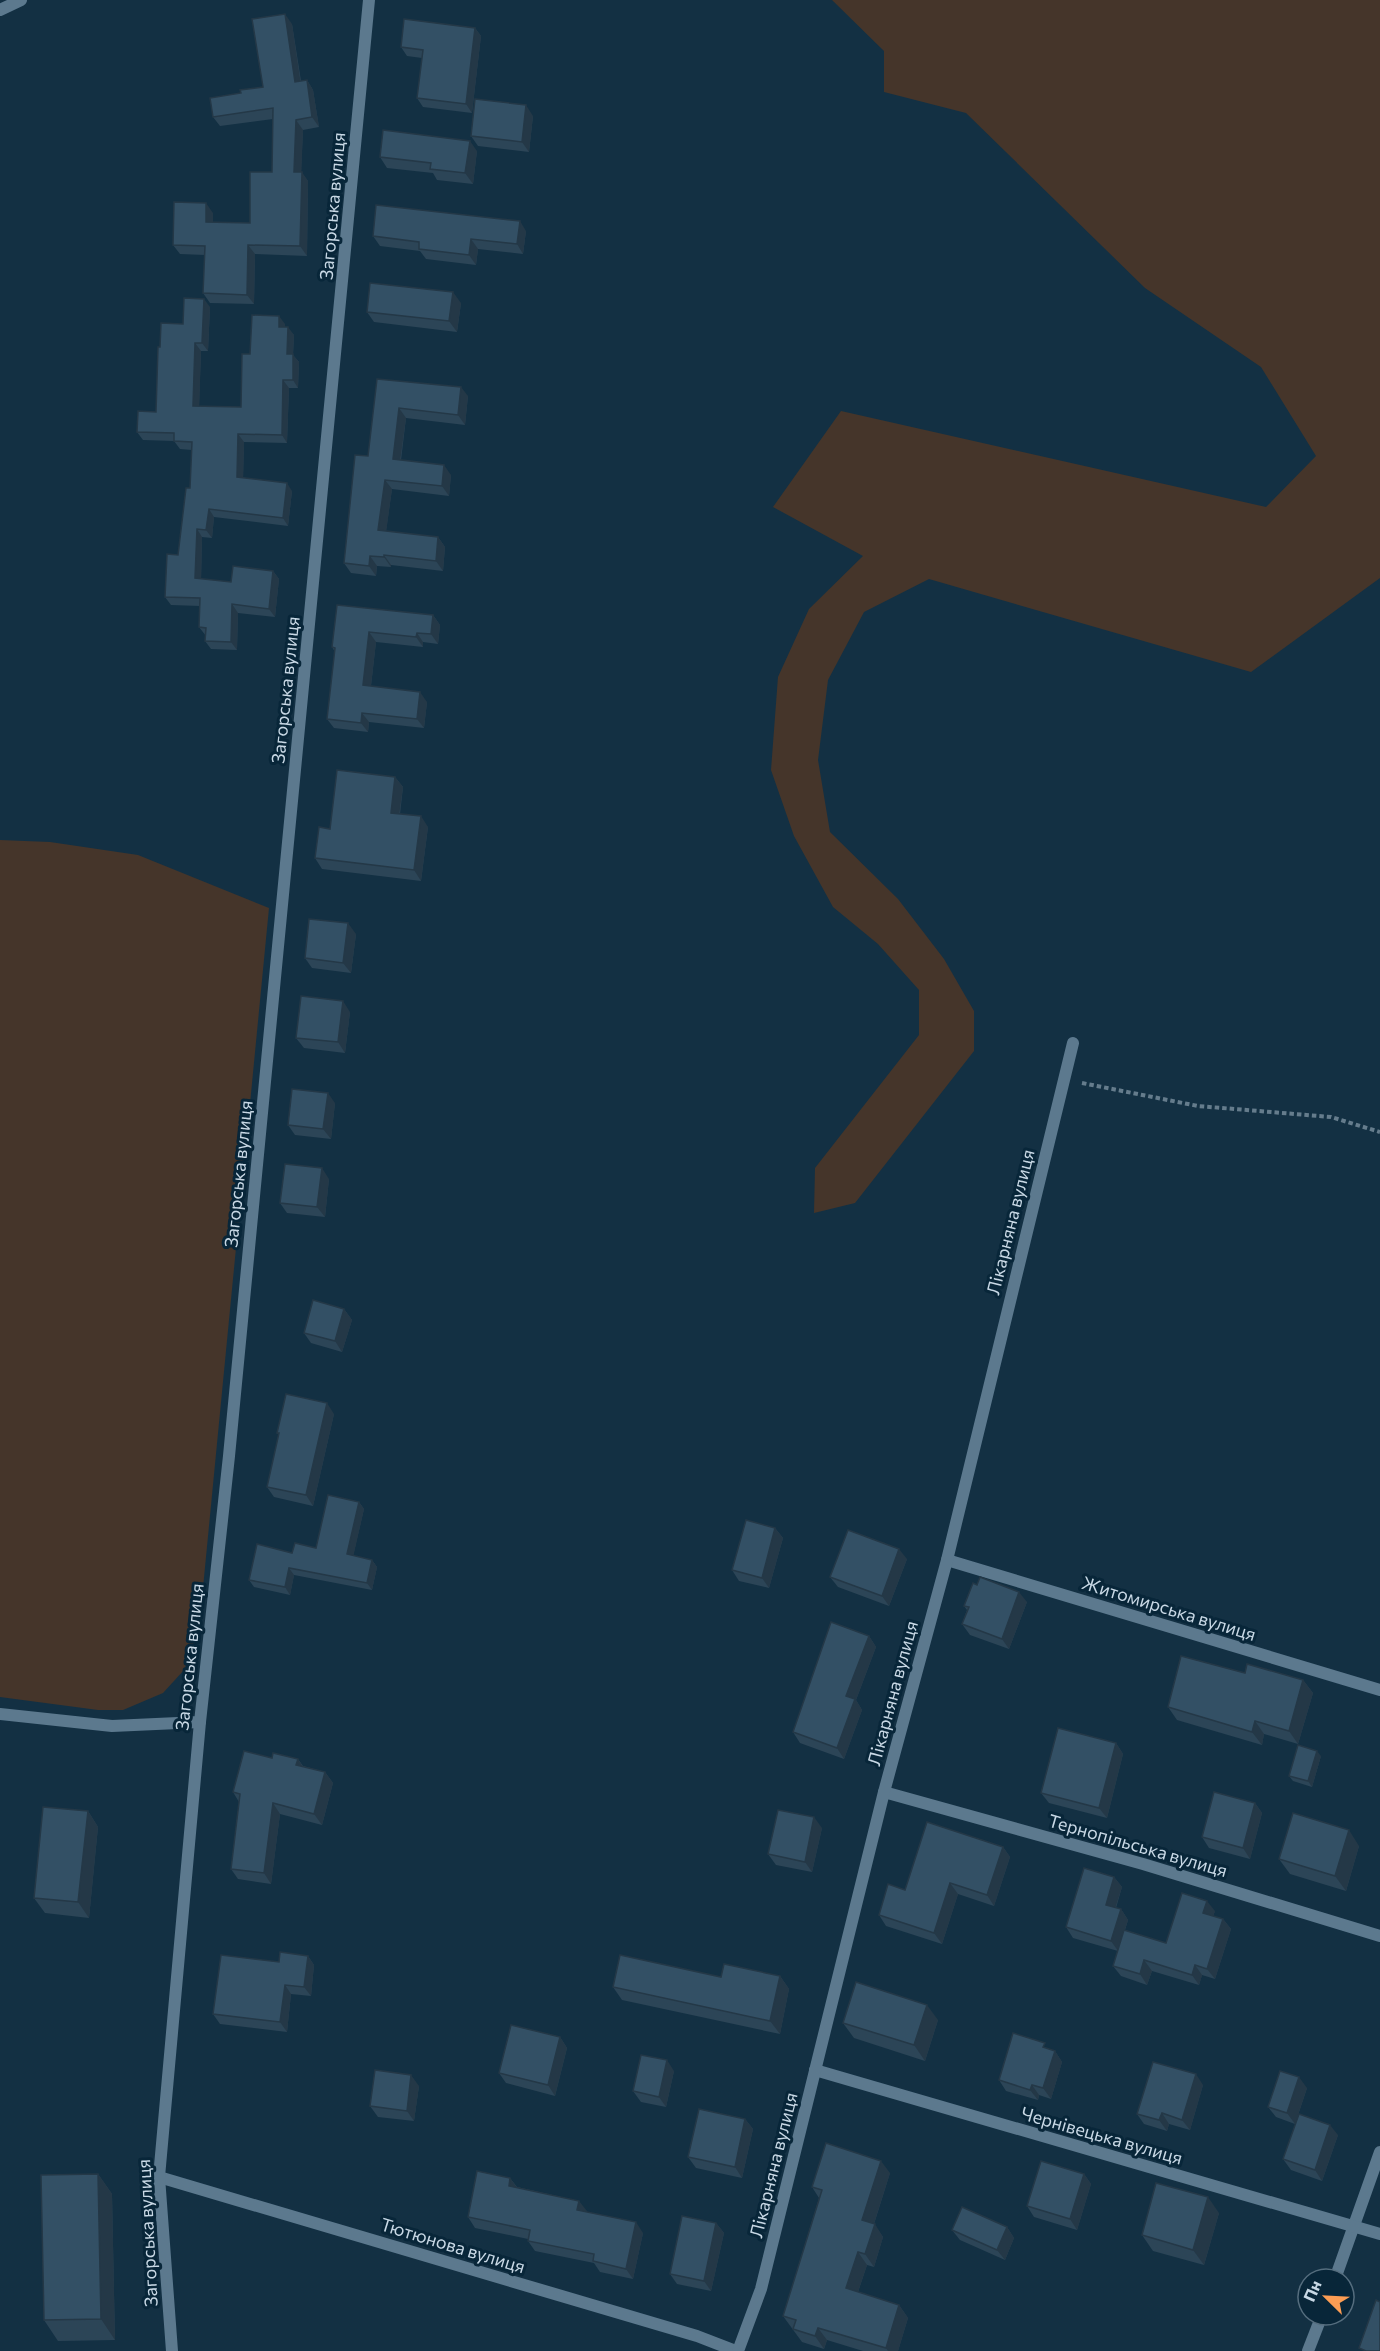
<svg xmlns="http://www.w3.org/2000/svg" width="1380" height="2351" viewBox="0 0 1380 2351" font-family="Commissioner,sans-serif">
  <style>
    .green { fill: #45352a }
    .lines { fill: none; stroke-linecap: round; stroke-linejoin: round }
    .path { stroke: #657c8c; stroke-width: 4; stroke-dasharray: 4.5 3; stroke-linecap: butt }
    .lane { stroke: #5c798e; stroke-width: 12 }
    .street { stroke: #5c798e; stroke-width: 12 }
    .wall { fill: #2c4557 }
    .shaded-wall { fill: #243847 }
    .building { fill: #335065; stroke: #243847; stroke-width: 1.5 }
    .labels { text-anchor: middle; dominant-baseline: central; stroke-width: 6; stroke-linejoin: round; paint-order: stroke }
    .street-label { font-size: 18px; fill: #c8d8e5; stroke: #082639 }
  </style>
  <rect width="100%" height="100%" fill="#133043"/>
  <g class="green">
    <path d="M832 0H1380V578L1251 672 929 579 864 612 828 680 818 760 830 832 898 899 944 959 974 1011V1051L855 1203 814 1213 815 1168 919 1035V990L878 944 833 907 794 836 771 770 778 677 809 609 863 556 773 507 841 411 1266 507 1316 456 1261 367 1145 288 966 113 884 92V51Z"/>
    <path d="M0 840 50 842 138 855 269 908 199 1629 184 1670 163 1693 123 1710H98L0 1697Z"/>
  </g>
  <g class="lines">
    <path class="path" d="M1082 1083 1198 1106 1331 1117 1380 1132"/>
    <g class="lane">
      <path d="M1335 2279 1380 2152"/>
      <path d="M1308 2351 1322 2315"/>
    </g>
    <g class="street">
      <path d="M0 10 21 0"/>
      <path d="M947 1560 1380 1690"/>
      <path d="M0 1714 112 1726 200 1722"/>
      <path d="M884 1792 1143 1864 1380 1936"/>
      <path d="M815 2070 1380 2234"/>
      <path d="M159 2177 697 2336 736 2351"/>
      <path d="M172 2351 159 2177 200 1722 229 1456 369 0"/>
      <path d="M738 2351 761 2289 884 1792 947 1560 1073 1043"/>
    </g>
  </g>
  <g class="wall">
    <path d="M292 24 301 81 307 80 313 90 319 127 303 130 301 172 308 181 307 256 255 254 254 304 210 303 203 293 205 255 180 254 173 245 213 213V222L250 223 272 172 273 119 220 126 213 117 241 93 263 87Z"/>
    <path d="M475 28 481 36 472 113 423 107 417 98 422 58 407 56 401 47Z"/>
    <path d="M533 116 529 152 478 146 471 136Z"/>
    <path d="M477 151 473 184 437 180 433 173 387 168 380 157Z"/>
    <path d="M526 231 523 254 478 249 476 265 426 259 420 251 380 246 373 236Z"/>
    <path d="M461 303 457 332 374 322 367 312Z"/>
    <path d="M210 307 208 351H201L199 406 241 407 250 354 285 324V327L294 335 293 355 299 362 298 388H289L287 443 244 442 243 478 292 491 288 526 214 517 212 538 202 537 201 579 231 582 273 571 279 579 275 617 238 613 237 650 211 649 205 641 206 636 199 627 200 606 171 605 165 597 178 555 190 488 192 450 180 449 174 441 143 440 137 432 156 412 160 347 183 324Z"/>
    <path d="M377 379 468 396 465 425 406 418 401 460 451 475 449 496 392 489 386 531 438 537 445 547 443 571 391 565V567L377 566 376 576 351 573 344 563 368 456Z"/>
    <path d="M337 605 433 615 440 625 438 644 423 642V647L376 642 371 686 427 702 424 728 369 722 368 732 334 728 327 719 335 652 332 647Z"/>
    <path d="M395 777 403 787 400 814 428 827 421 881 322 869 315 858 330 829Z"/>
    <path d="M356 934 351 973 312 968 305 958Z"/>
    <path d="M350 1012 345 1053 304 1048 296 1038Z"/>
    <path d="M335 1103 331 1139 295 1135 288 1125Z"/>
    <path d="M329 1179 325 1217 287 1213 280 1203Z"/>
    <path d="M344 1309 352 1320 342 1352 311 1343 304 1333Z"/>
    <path d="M334 1414 313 1506 274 1497 267 1487 279 1435 277 1433Z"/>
    <path d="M359 1502 364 1509 353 1556 372 1560 377 1567 372 1590 294 1575 290 1595 254 1587 249 1580 292 1553 316 1548Z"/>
    <path d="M775 1528 783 1538 769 1588 739 1581 732 1570Z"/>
    <path d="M907 1559 889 1606 838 1587 830 1577Z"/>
    <path d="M977 1585 1027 1602 1009 1649 970 1635 962 1624 967 1610 964 1606Z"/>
    <path d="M869 1636 876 1647 856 1700 862 1710 844 1759 800 1743 793 1732Z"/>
    <path d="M1245 1673 1303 1680 1313 1693 1298 1744 1264 1734 1262 1745 1177 1720 1168 1707Z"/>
    <path d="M1116 1743 1123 1754 1107 1818 1049 1803 1041 1793Z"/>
    <path d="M1321 1756 1312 1787 1293 1781 1289 1776Z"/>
    <path d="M272 1758 298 1759 303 1766 325 1772 333 1783 322 1825 280 1814 271 1884 238 1879 231 1869 239 1802 233 1792Z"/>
    <path d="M1255 1803 1262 1813 1250 1859 1209 1848 1202 1837Z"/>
    <path d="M88 1811 98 1827 89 1918 45 1913 34 1898Z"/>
    <path d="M822 1828 812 1872 776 1865 768 1854Z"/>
    <path d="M1359 1846 1346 1891 1290 1874 1279 1859Z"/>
    <path d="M1003 1847 1010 1857 994 1906 958 1894 942 1944 886 1926 879 1915 905 1890Z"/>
    <path d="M1114 1877 1122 1887 1116 1908 1121 1909 1128 1920 1125 1930 1166 1943 1215 1911 1213 1916 1223 1919 1231 1929 1215 1979 1202 1975 1199 1985 1152 1971 1147 1985 1121 1976 1113 1966 1118 1951 1073 1938 1066 1927Z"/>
    <path d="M308 1956 314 1965 311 1996 291 1994 287 2032 220 2024 213 2014 279 1962Z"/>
    <path d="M780 1976 789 1989 780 2034 622 2000 613 1987 721 1977Z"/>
    <path d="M938 2020 925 2061 854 2038 843 2023Z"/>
    <path d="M560 2037 567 2048 555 2096 506 2083 499 2073Z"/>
    <path d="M1049 2049 1055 2051 1062 2062 1051 2099 1039 2095 1038 2100 1006 2091 999 2080Z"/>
    <path d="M674 2071 666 2107 641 2102 633 2091Z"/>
    <path d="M1203 2085 1190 2130 1169 2124 1167 2131 1144 2124 1137 2114Z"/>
    <path d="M419 2086 414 2121 378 2117 370 2106Z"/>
    <path d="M1307 2088 1295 2124 1276 2117 1268 2107Z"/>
    <path d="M745 2119 753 2129 742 2178 696 2168 688 2157Z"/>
    <path d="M1338 2135 1322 2181 1291 2170 1283 2159Z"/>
    <path d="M890 2173 874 2224 883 2237 874 2267 867 2265 858 2292 899 2305 908 2318 898 2351H863L827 2340 824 2349 802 2342 783 2316 819 2198 812 2187Z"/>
    <path d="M98 2174 112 2194 115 2340 58 2341 44 2320Z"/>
    <path d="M1084 2174 1091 2184 1077 2230 1034 2217 1027 2206Z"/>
    <path d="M510 2178 517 2187 579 2201 586 2212 643 2233 633 2279 600 2272 594 2263 535 2251 528 2241V2239L475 2228 468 2217Z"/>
    <path d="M1219 2213 1204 2265 1153 2251 1142 2235Z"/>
    <path d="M716 2223 724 2233 711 2291 677 2284 670 2274Z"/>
    <path d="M1007 2227 1014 2238 1005 2260 960 2240 952 2230Z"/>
  </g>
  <g class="shaded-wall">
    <path d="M285 14 292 24 302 92 295 82Z"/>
    <path d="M475 28 481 36 472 113 466 104Z"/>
    <path d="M307 80 313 90 319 127 312 117Z"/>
    <path d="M526 105 533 116 529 152 522 142Z"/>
    <path d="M296 120 303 130 301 181 294 172Z"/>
    <path d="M470 141 477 151 473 184 465 173Z"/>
    <path d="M302 172 308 181 307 256 300 246Z"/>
    <path d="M206 203 213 213V231L206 222Z"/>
    <path d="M520 221 526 231 523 254 517 244Z"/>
    <path d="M471 239 478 249 476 265 469 255Z"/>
    <path d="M248 245 255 254 254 304 247 295Z"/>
    <path d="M453 292 461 303 457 332 449 321Z"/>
    <path d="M204 299 210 307 208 351 202 343Z"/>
    <path d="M279 316 285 324V335L279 327Z"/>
    <path d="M288 327 294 335 293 355 299 362 298 388 293 380 287 354Z"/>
    <path d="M195 343 201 351 199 414 193 406Z"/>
    <path d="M283 380 289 388 287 443 282 435Z"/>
    <path d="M461 387 468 396 465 425 458 415Z"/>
    <path d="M399 408 406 418 399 469 393 459Z"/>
    <path d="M238 434 244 442 243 485 237 477Z"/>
    <path d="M444 465 451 475 449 496 442 486Z"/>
    <path d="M385 480 392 489 385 540 378 530Z"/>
    <path d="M287 483 292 491 288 526 283 518Z"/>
    <path d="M209 509 214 517 212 538 206 530Z"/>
    <path d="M197 529 202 537 201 586 195 578Z"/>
    <path d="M438 537 445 547 443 571 436 561Z"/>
    <path d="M384 555 391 565V567L384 557Z"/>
    <path d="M370 556 377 566 376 576 369 566Z"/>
    <path d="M273 571 279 579 275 617 269 609Z"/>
    <path d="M232 604 238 613 237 650 231 642Z"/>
    <path d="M433 615 440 625 438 644 431 634Z"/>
    <path d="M369 632 376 642 370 694 363 685Z"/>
    <path d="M417 633 423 642V647L416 637Z"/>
    <path d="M420 692 427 702 424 728 417 719Z"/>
    <path d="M362 713 369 722 368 732 361 723Z"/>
    <path d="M395 777 403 787 398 823 391 813Z"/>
    <path d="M421 816 428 827 421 881 414 870Z"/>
    <path d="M348 923 356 934 351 973 343 963Z"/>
    <path d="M343 1001 350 1012 345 1053 338 1042Z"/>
    <path d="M328 1093 335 1103 331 1139 323 1129Z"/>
    <path d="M322 1168 329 1179 325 1217 317 1207Z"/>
    <path d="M344 1309 352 1320 342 1352 335 1341Z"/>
    <path d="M327 1403 334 1414 313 1506 306 1495Z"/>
    <path d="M359 1502 364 1509 352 1562 347 1554Z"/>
    <path d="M775 1528 783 1538 769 1588 762 1578Z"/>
    <path d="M899 1549 907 1559 889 1606 882 1596Z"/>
    <path d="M372 1560 377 1567 372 1590 367 1583Z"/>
    <path d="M289 1568 294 1575 290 1595 285 1587Z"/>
    <path d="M1019 1592 1027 1602 1009 1649 1002 1639Z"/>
    <path d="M869 1636 876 1647 856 1700 862 1710 844 1759 837 1748 846 1696Z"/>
    <path d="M1303 1680 1313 1693 1298 1744 1289 1731Z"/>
    <path d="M1255 1721 1264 1734 1262 1745 1252 1732Z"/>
    <path d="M1116 1743 1123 1754 1107 1818 1099 1808Z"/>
    <path d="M1317 1751 1321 1756 1312 1787 1308 1781Z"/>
    <path d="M298 1759 305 1770 296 1765Z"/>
    <path d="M325 1772 333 1783 322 1825 314 1814Z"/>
    <path d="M273 1803 280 1814 271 1884 264 1873Z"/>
    <path d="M1255 1803 1262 1813 1250 1859 1243 1848Z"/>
    <path d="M88 1811 98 1827 89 1918 78 1902Z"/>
    <path d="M814 1817 822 1828 812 1872 805 1862Z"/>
    <path d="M1349 1830 1359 1846 1346 1891 1335 1876Z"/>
    <path d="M1003 1847 1010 1857 994 1906 987 1895Z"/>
    <path d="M1114 1877 1122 1887 1113 1915 1106 1905Z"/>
    <path d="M950 1883 958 1894 942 1944 934 1933Z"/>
    <path d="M1207 1901 1215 1911 1211 1923 1203 1913Z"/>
    <path d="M1121 1909 1128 1920 1118 1951 1111 1941Z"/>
    <path d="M1223 1919 1231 1929 1215 1979 1207 1969Z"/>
    <path d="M308 1956 314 1965 311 1996 304 1987Z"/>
    <path d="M1144 1960 1152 1971 1147 1985 1140 1974Z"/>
    <path d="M1195 1965 1202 1975 1199 1985 1192 1975Z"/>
    <path d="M780 1976 789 1989 780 2034 770 2021Z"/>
    <path d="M285 1985 291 1994 287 2032 280 2022Z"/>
    <path d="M927 2005 938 2020 925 2061 914 2045Z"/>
    <path d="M560 2037 567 2048 555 2096 548 2085Z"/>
    <path d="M1055 2051 1062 2062 1051 2099 1043 2088Z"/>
    <path d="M667 2060 674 2071 666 2107 659 2097Z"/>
    <path d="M1196 2074 1203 2085 1190 2130 1182 2120Z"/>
    <path d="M411 2075 419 2086 414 2121 407 2111Z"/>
    <path d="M1299 2077 1307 2088 1295 2124 1287 2113Z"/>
    <path d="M1032 2085 1039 2095 1038 2100 1030 2090Z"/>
    <path d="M1162 2113 1169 2124 1167 2131 1159 2120Z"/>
    <path d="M745 2119 753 2129 742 2178 735 2167Z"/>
    <path d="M1330 2125 1338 2135 1322 2181 1315 2170Z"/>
    <path d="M881 2161 890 2173 871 2233 862 2220Z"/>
    <path d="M98 2174 112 2194 115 2340 101 2319Z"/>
    <path d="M1084 2174 1091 2184 1077 2230 1070 2219Z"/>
    <path d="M510 2178 518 2189 509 2186Z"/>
    <path d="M1208 2197 1219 2213 1204 2265 1193 2250Z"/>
    <path d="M579 2201 587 2211 584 2221 577 2210Z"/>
    <path d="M636 2222 643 2233 633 2279 626 2269Z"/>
    <path d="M716 2223 724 2233 711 2291 704 2281Z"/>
    <path d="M875 2224 883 2237 874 2267 865 2254Z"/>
    <path d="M1007 2227 1014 2238 1005 2260 997 2250Z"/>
    <path d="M858 2252 867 2265 855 2301 846 2288Z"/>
    <path d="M899 2305 908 2318 898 2351H888L886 2348Z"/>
    <path d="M818 2328 827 2340 824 2349 815 2336Z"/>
  </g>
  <g class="building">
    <path d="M285 14 295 82 307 80 312 117 296 120 294 172H302L300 246 248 245 247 295 203 293 205 246 173 245 174 202 206 203V222L250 223V172H272L273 108 213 117 210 98 241 93 240 90 263 87 252 19Z"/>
    <path d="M404 19 475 28 466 104 417 98 423 50 401 47Z"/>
    <path d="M475 99 526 105 522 142 471 136Z"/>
    <path d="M383 130 470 141 465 173 430 169 431 163 380 157Z"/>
    <path d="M376 205 520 221 517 244 471 239 469 255 419 249V242L373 236Z"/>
    <path d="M370 283 453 292 449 321 367 312Z"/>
    <path d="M184 298 204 299 202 343H195L193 406 241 407 242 354H250L252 315 279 316V327H288L287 354H293V380H283L282 435 238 434 237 477 287 483 283 518 209 509 206 530 197 529 195 578 231 582 233 566 273 571 269 609 232 604 231 642 205 641 206 628 199 627 200 598 165 597 167 554 178 555 186 488H190L192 442 174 441V433L137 432 138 411 156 412 158 347H160L161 323 183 324Z"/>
    <path d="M377 379 461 387 458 415 399 408 393 459 444 465 442 486 385 480 378 530 438 537 436 561 384 555V557L370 556 369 566 344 563 355 455 368 456Z"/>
    <path d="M337 605 433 615 431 634 417 633 416 637 369 632 363 685 420 692 417 719 362 713 361 723 327 719 335 648 332 647Z"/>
    <path d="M337 770 395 777 391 813 421 816 414 870 315 858 319 827 330 829Z"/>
    <path d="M309 919 348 923 343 963 305 958Z"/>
    <path d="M301 996 343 1001 338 1042 296 1038Z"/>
    <path d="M292 1089 328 1093 323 1129 288 1125Z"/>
    <path d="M285 1164 322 1168 317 1207 280 1203Z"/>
    <path d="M313 1300 344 1309 335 1341 304 1333Z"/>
    <path d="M286 1394 327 1403 306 1495 267 1487 279 1433H277Z"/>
    <path d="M328 1495 359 1502 347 1554 372 1560 367 1583 289 1568 285 1587 249 1580 257 1544 292 1553 295 1543 316 1548Z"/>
    <path d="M746 1520 775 1528 762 1578 732 1570Z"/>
    <path d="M848 1530 899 1549 882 1596 830 1577Z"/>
    <path d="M980 1577 1019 1592 1002 1639 962 1624 969 1607 964 1606 973 1583 977 1585Z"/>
    <path d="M831 1622 869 1636 846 1696 855 1699 837 1748 793 1732Z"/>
    <path d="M1181 1656 1245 1673 1247 1664 1303 1680 1289 1731 1255 1721 1252 1732 1168 1707Z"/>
    <path d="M1058 1728 1116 1743 1099 1808 1041 1793Z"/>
    <path d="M1298 1745 1317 1751 1308 1781 1289 1776Z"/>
    <path d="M244 1751 272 1758 273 1753 298 1759 296 1765 325 1772 314 1814 273 1803 264 1873 231 1869 240 1794 233 1792Z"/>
    <path d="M1214 1792 1255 1803 1243 1848 1202 1837Z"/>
    <path d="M43 1807 88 1811 78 1902 34 1898Z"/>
    <path d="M778 1810 814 1817 805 1862 768 1854Z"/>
    <path d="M1293 1813 1349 1830 1335 1876 1279 1859Z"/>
    <path d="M927 1822 1003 1847 987 1895 950 1883 934 1933 879 1915 888 1884 905 1890Z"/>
    <path d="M1084 1868 1114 1877 1106 1905 1121 1909 1111 1941 1066 1927Z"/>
    <path d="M1182 1893 1207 1901 1203 1913 1223 1919 1207 1969 1195 1965 1192 1975 1144 1960 1140 1974 1113 1966 1124 1930 1166 1943Z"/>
    <path d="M280 1952 308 1956 304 1987 285 1985 280 2022 213 2014 221 1955 279 1962Z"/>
    <path d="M620 1955 721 1977 724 1964 780 1976 770 2021 613 1987Z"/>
    <path d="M856 1982 927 2005 914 2045 843 2023Z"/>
    <path d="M511 2025 560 2037 548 2085 499 2073Z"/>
    <path d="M1013 2033 1045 2043 1043 2047 1055 2051 1043 2088 1032 2085 1030 2090 999 2080Z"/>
    <path d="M641 2055 667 2060 659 2097 633 2091Z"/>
    <path d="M1153 2062 1196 2074 1182 2120 1162 2113 1159 2120 1137 2114Z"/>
    <path d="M375 2070 411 2075 407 2111 370 2106Z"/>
    <path d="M1280 2071 1299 2077 1287 2113 1268 2107Z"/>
    <path d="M699 2109 745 2119 735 2167 688 2157Z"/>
    <path d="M1299 2114 1330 2125 1315 2170 1283 2159Z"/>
    <path d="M826 2143 881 2161 862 2220 875 2224 865 2254 858 2252 846 2288 899 2305 886 2348 818 2328 815 2336 793 2329 796 2320 783 2316 822 2190 812 2187Z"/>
    <path d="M1041 2161 1084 2174 1070 2219 1027 2206Z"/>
    <path d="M477 2171 510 2178 509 2186 579 2201 577 2210 636 2222 626 2269 593 2261 594 2254 528 2241 530 2230 468 2217Z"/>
    <path d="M98 2174 101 2319 44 2320 41 2175Z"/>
    <path d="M1156 2183 1208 2197 1193 2250 1142 2235Z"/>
    <path d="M962 2207 1007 2227 997 2250 952 2230Z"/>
    <path d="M682 2216 716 2223 704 2281 670 2274Z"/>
    <path d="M1376 2300 1380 2302V2351H1366L1359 2348Z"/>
  </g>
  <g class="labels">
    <g class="street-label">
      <text transform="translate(332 206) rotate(-85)">Загорська вулиця</text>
      <text transform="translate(285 690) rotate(-84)">Загорська вулиця</text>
      <text transform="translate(238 1174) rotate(-84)">Загорська вулиця</text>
      <text transform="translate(1010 1222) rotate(-76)">Лікарняна вулиця</text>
      <text transform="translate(1169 1608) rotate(17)">Житомирська вулиця</text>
      <text transform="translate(189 1657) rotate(-84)">Загорська вулиця</text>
      <text transform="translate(892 1693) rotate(-75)">Лікарняна вулиця</text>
      <text transform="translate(1138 1845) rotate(16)">Тернопільська вулиця</text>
      <text transform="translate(1102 2135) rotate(16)">Чернівецька вулиця</text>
      <text transform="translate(773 2165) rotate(-76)">Лікарняна вулиця</text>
      <text transform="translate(147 2233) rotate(-93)">Загорська вулиця</text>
      <text transform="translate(453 2245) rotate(17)">Тютюнова вулиця</text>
    </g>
  </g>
  <g transform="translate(1326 2297) rotate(294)"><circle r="28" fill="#082639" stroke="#556d7e" stroke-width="1.5"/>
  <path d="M0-4.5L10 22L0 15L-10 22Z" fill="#fc9d54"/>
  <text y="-9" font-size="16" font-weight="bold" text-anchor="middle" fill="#c8d8e5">Пн</text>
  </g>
</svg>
